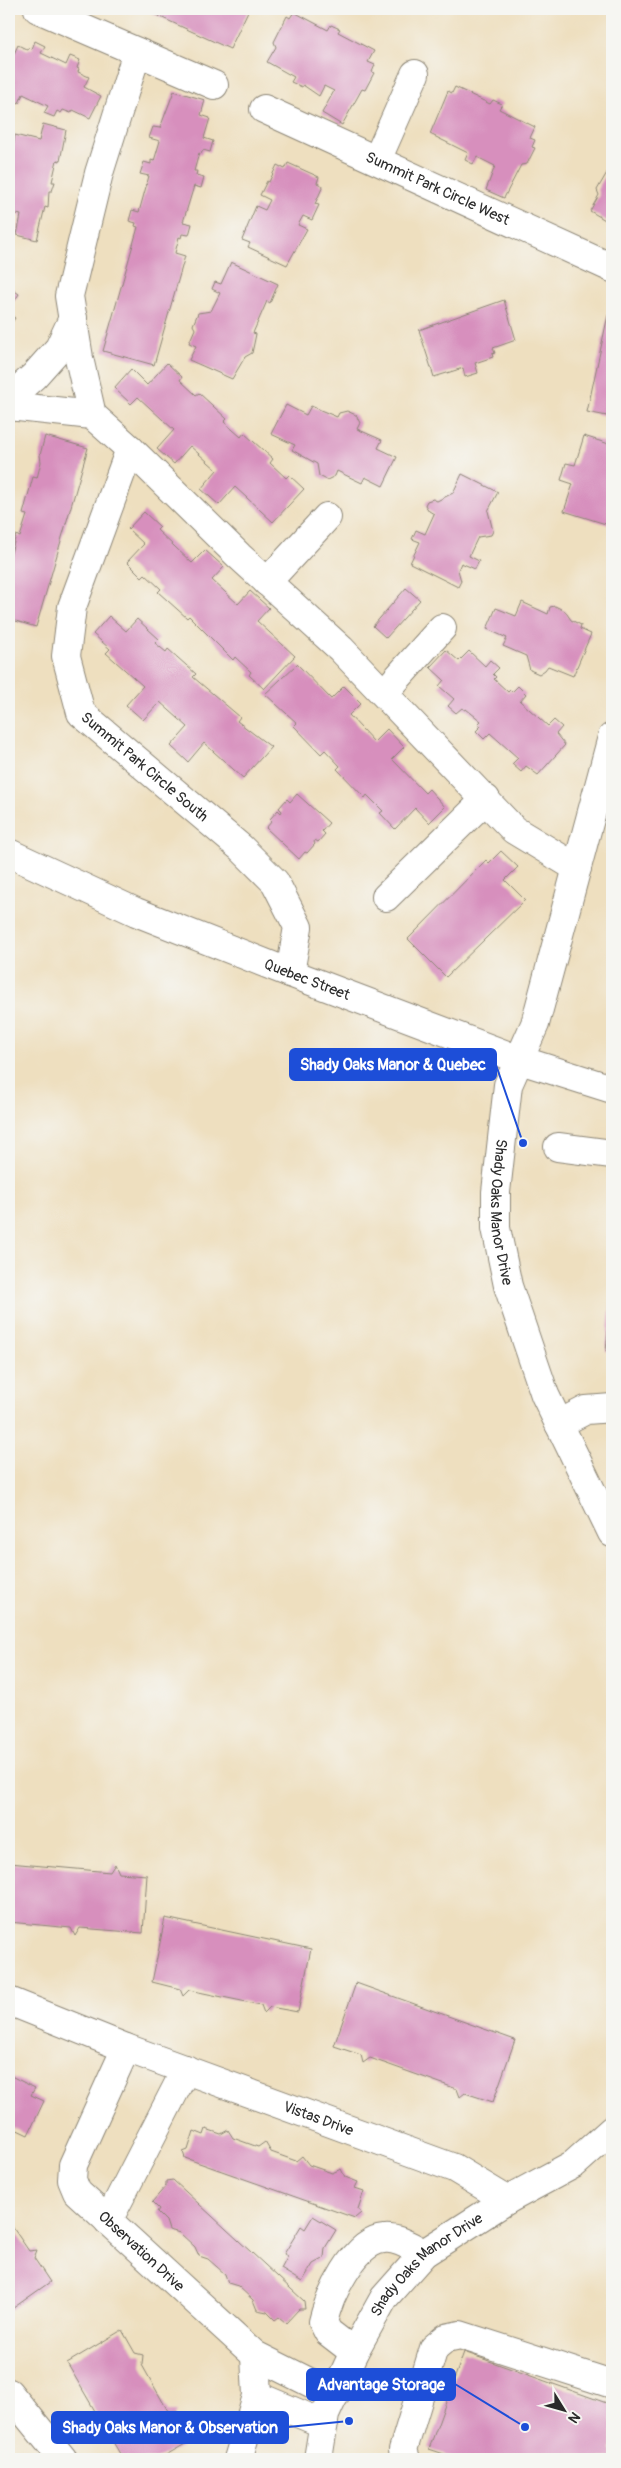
<svg xmlns="http://www.w3.org/2000/svg" width="621" height="2468" viewBox="0 0 621 2468" font-family="Pangolin,sans-serif">
  <style>
    .building { fill: #d78fbd }
    .lines { fill: none; stroke-linecap: round; stroke-linejoin: round }
    .minor-casing { stroke: #8c8575; stroke-width: 30 }
    .minor { stroke: #fff; stroke-width: 28 }
    .labels { text-anchor: middle; dominant-baseline: central; stroke-width: 4; stroke-linejoin: round; paint-order: stroke }
    .street-label { font-size: 15px; fill: #2b2b2b; stroke: #f6f6f2 }
    .leader { fill: none; stroke: #1d4ed8; stroke-width: 2 }
    .callout-dot { fill: #1d4ed8; stroke: #f6f6f2; stroke-width: 2 }
    .callout { fill: #1d4ed8; stroke: #1d4ed8; stroke-width: 2 }
    .callout-label { font-size: 16px; text-anchor: middle; font-weight: bold; fill: #fff }
  </style>
  <rect width="100%" height="100%" fill="#f6f6f2"/>
  <filter id="ink" filterUnits="userSpaceOnUse"><feTurbulence type="fractalNoise" baseFrequency=".02" numOctaves="2"/><feDisplacementMap in="SourceGraphic" scale="10" xChannelSelector="R" yChannelSelector="G"/><feConvolveMatrix kernelMatrix="1 2 1 2 8 2 1 2 1" color-interpolation-filters="sRGB"/></filter>
  <filter id="wash" filterUnits="userSpaceOnUse"><feTurbulence type="fractalNoise" baseFrequency=".0096" numOctaves="4" result="noise"/><feDisplacementMap in="SourceGraphic" scale="20" xChannelSelector="R" yChannelSelector="G"/><feGaussianBlur stdDeviation="1.12" result="paint"/><feColorMatrix in="noise" values="0 0 0 0 0 0 0 0 0 0 0 0 0 0 0 0 0 1.4 0 .05"/><feComposite in="paint" operator="in"/></filter>
  <g filter="url(#wash)">
    <rect width="100%" height="100%" fill="#eedfbf"/>
    <g id="blocks">
      <g class="building">
        <path d="M143 9H249L230 49Z"/>
        <path d="M294 12 328 30 331 25 340 29 338 32 374 51 368 62 375 65 372 72 374 73 365 90 362 89 342 125 322 113 334 91 324 86 319 96 303 85 302 87 291 82 294 77 267 62 276 47 274 42 287 16 290 18Z"/>
        <path d="M35 41 45 46 41 53 66 65 70 56 80 60 77 68 79 69 78 72 89 77 84 87 101 96 90 118 73 110 71 113 63 110 61 113 57 111 54 117 44 113 48 106 23 94 19 103 9 98 12 91 9 86V65L18 45 28 50 29 48 32 49Z"/>
        <path d="M455 87 490 104 493 100 502 104 499 109 535 127 530 138 535 140 532 147 535 148 527 164 521 165 504 198 486 190 495 166 477 157 473 164 465 160 468 153 430 134 448 91 452 93Z"/>
        <path d="M174 91 205 100 201 115 210 118 204 138 213 141 210 152 203 150 201 154 199 153 194 171H197L196 175 204 177 201 188 194 186 183 222 192 224 189 235 182 234 181 238 179 237 175 253 185 256 154 365 103 351 138 227 135 226 136 223 129 221 132 210 139 212 149 176 140 174 144 162 151 164V160L154 161 160 141 149 138 153 127 160 128Z"/>
        <path d="M43 124 66 130 60 161 57 160 52 182H55L52 191H49L48 208 45 207 37 240 17 235 21 215 9 212V172L15 135 39 141Z"/>
        <path d="M288 163 319 177 317 183 323 186 315 204 319 205 312 220 303 216 298 225 307 229 287 265 248 247 250 243 242 240 256 206 265 210 270 200 260 195 267 181 269 182 277 165 285 169Z"/>
        <path d="M612 164V224L590 211 599 195 597 190Z"/>
        <path d="M9 253 14 257 9 268Z"/>
        <path d="M231 262 278 284 270 303 267 301 253 333 256 334 252 353 245 357 232 379 189 360 196 346 189 343 195 329 193 325 198 313 211 311 220 293 212 289 215 282 221 284Z"/>
        <path d="M9 287 19 294 9 309Z"/>
        <path d="M504 300 516 340 493 348 495 353 492 354 493 357 475 363 478 373 465 377 463 368 434 377 419 330Z"/>
        <path d="M9 313 15 318 9 327Z"/>
        <path d="M608 315 612 316V417L587 412Z"/>
        <path d="M167 363 182 377 180 380 196 395 199 393 227 419 224 422 241 437 244 433 273 459 270 463 286 478 289 475 304 489 273 522 235 487 219 505 201 489 217 470 190 446 174 464 157 449 174 430 138 397 131 404 114 388 131 369 147 385Z"/>
        <path d="M286 405 306 415 311 406 337 417 339 413 347 411 356 415 360 423 357 429 382 440 378 448 397 457 383 486 365 477 362 483 337 471 335 476 327 480 319 476 317 464 292 450 295 445 271 434Z"/>
        <path d="M45 436 88 448 36 627 9 619V560L16 535 20 537 27 515 23 514 33 477 37 478 41 462 40 455Z"/>
        <path d="M584 436 612 445V514L609 525 564 511 573 484 561 480 566 463 575 465Z"/>
        <path d="M462 474 498 492 488 511 493 531 491 535 478 537 469 556 479 561 475 569 461 563 458 570 461 581 458 587 410 563 420 542 412 539 416 530 425 534 434 514 429 511 425 505 427 501 433 499 437 501 453 493Z"/>
        <path d="M144 512 160 527 157 530 192 563 205 550 224 567 212 580 238 604 250 591 269 608 257 621 295 656 264 689 249 675 251 672 235 657 233 660 189 616 187 618 158 592 161 589 145 574 142 577 127 562 144 544 128 529Z"/>
        <path d="M406 588 420 600 386 638 373 626Z"/>
        <path d="M522 602 548 614 550 607 555 606 565 611 571 620 581 625 580 629 591 634 573 676 548 666 545 670 539 674 530 670 526 656 503 646 507 638 487 629 496 608 516 616Z"/>
        <path d="M109 616 126 631 137 619 159 639 155 643 166 652 168 649 196 674 193 677 240 717 237 721 271 747 243 778 204 743 188 762 171 746 188 727 160 702 143 720 126 705 143 686 106 653 110 649 93 634Z"/>
        <path d="M446 650 459 661 469 651 485 666 490 660 499 668 493 674 496 677 494 679 508 692 510 690 512 692 518 686 526 694 520 701 548 726 554 720 562 727 556 734 565 745 538 775 526 766 521 772 512 764 518 758 490 733 484 739 476 731 481 726 478 724 481 721 466 709 465 710 462 708 456 713 448 706 454 699 439 686 444 680 430 667Z"/>
        <path d="M297 664 331 699 344 686 361 703 349 715 374 742 387 729 404 747 392 759 425 793 429 789 445 807 429 823 415 808 395 829 380 813 383 811 367 795 365 798 337 769 340 766 325 750 321 754 294 726 297 723 265 694Z"/>
        <path d="M297 794 329 823 322 831 325 834 318 842 315 840 314 842 315 844 307 853 305 852 299 859 266 828 272 821 270 819 278 810 281 813 282 811 279 808 287 799 290 802Z"/>
        <path d="M501 851 518 867 505 880 525 900 446 977 408 939 486 860 489 863Z"/>
        <path d="M611 1301H612V1352L606 1351Z"/>
        <path d="M9 1863 110 1872 115 1864 119 1873 147 1875 143 1933 80 1928 75 1936 71 1928 9 1922Z"/>
        <path d="M165 1918 311 1949 298 2012 270 2007 264 2013 261 2005 189 1990 183 1996 180 1989 152 1982Z"/>
        <path d="M356 1983 515 2040 493 2102 465 2093 460 2097 457 2089 370 2058 363 2063 361 2055 334 2046Z"/>
        <path d="M9 2075 35 2088 31 2095 44 2101 28 2135 9 2126Z"/>
        <path d="M206 2129 221 2134 228 2130 233 2138 258 2147 265 2142 271 2152 296 2161 302 2156 309 2165 332 2173 341 2169 345 2177 358 2182 355 2188 364 2191 358 2209 361 2213 355 2218 185 2158 183 2152 188 2150 194 2131 204 2135Z"/>
        <path d="M173 2180 304 2301 305 2309H299L286 2323 279 2317 275 2320 267 2312 257 2310 253 2300 238 2286 228 2283 225 2274 208 2259 199 2256 195 2247 180 2233 169 2230 166 2221 157 2212 159 2209 152 2202 166 2186V2181Z"/>
        <path d="M313 2216 336 2230 325 2248 324 2258 313 2264 302 2282 281 2269 288 2256 284 2254 301 2226 305 2229Z"/>
        <path d="M9 2222 29 2251 37 2250 34 2258 50 2282 9 2311Z"/>
        <path d="M122 2330 135 2353 143 2355 142 2365 168 2411H177L173 2419 187 2443 159 2459H123L67 2363Z"/>
        <path d="M464 2352 612 2405V2459H449L450 2456 429 2449Z"/>
      </g>
    </g>
  </g>
  <g filter="url(#ink)">
    <use href="#blocks" fill-opacity="0" stroke="#8c8575" stroke-width="1"/>
    <g class="lines">
      <g class="minor-casing">
        <g id="minor">
          <path d="M38 9 214 85"/>
          <path d="M137 52 99 173 69 296 79 358 92 415 130 449 239 556 341 649 514 830 577 868"/>
          <path id="s1" d="M264 109 612 268"/>
          <path d="M377 160 415 74"/>
          <path d="M9 398 34 376 59 348 73 318"/>
          <path d="M9 406 92 415"/>
          <path id="s2" d="M130 449 72 607 66 656 81 713 241 848 275 882 298 927 290 973"/>
          <path d="M267 582 327 517"/>
          <path d="M384 693 442 628"/>
          <path id="s3" d="M612 737 535 1024 508 1085 496 1192V1228L508 1286 545 1395 612 1533"/>
          <path id="s4" d="M9 853 136 912 290 973 520 1060 612 1089"/>
          <path d="M386 897 486 799"/>
          <path d="M558 1147 612 1154"/>
          <path d="M559 1424 586 1410 612 1408"/>
          <path id="s5" d="M9 2001 126 2048 454 2168 507 2200"/>
          <path id="s6" d="M126 2048 73 2165 72 2180 77 2192 255 2355 335 2395"/>
          <path d="M108 2221 186 2069"/>
          <path d="M354 2352 328 2332 323 2322C329 2297 354 2241 384 2239 397 2237 413 2248 424 2253"/>
          <path d="M9 2393 63 2459"/>
          <path d="M257 2396 324 2424"/>
          <path d="M238 2459 257 2396 255 2355"/>
          <path id="s7" d="M318 2459 325 2415 354 2352 384 2298 424 2253 507 2200 574 2164 612 2130"/>
          <path d="M406 2459 403 2450 434 2348 446 2338 460 2335 612 2384"/>
        </g>
      </g>
      <use href="#minor" class="minor"/>
    </g>
  </g>
  <g class="labels">
    <g class="street-label">
      <text stroke="none"><textPath href="#s1" startOffset="191">Summit Park Circle West</textPath></text>
      <text stroke="none"><textPath href="#s2" startOffset="360">Summit Park Circle South</textPath></text>
      <text stroke="none"><textPath href="#s4" startOffset="324">Quebec Street</textPath></text>
      <text stroke="none"><textPath href="#s3" startOffset="492">Shady Oaks Manor Drive</textPath></text>
      <text stroke="none"><textPath href="#s5" startOffset="331">Vistas Drive</textPath></text>
      <text stroke="none"><textPath href="#s6" startOffset="244">Observation Drive</textPath></text>
      <text stroke="none"><textPath href="#s7" startOffset="230">Shady Oaks Manor Drive</textPath></text>
    </g>
  </g>
  <path class="leader" d="M523 1143L496 1065M525 2427L455 2384M349 2421L288 2427"/>
  <g class="callout-dot">
    <circle cx="523" cy="1143" r="5"/>
    <circle cx="525" cy="2427" r="5"/>
    <circle cx="349" cy="2421" r="5"/>
  </g>
  <g class="callout">
    <rect x="290" y="1049" width="206" height="31" rx="5"/>
    <rect x="307" y="2369" width="148" height="31" rx="5"/>
    <rect x="52" y="2412" width="236" height="31" rx="5"/>
  </g>
  <g class="callout-label">
    <text x="393" y="1070">Shady Oaks Manor &amp; Quebec</text>
    <text x="381" y="2390">Advantage Storage</text>
    <text x="170" y="2433">Shady Oaks Manor &amp; Observation</text>
  </g>
  <rect width="621" height="2468" fill="none" stroke="#f6f6f2" stroke-width="30"/>
  <g transform="translate(564 2410) rotate(127)" stroke="#f6f6f2" stroke-width="4" paint-order="stroke">
  <path d="M0-4L9 19L0 12L-9 19Z" fill="#2b2b2b"/>
  <text y="-8" font-size="14" font-weight="bold" text-anchor="middle" fill="#2b2b2b">N</text>
  </g>
</svg>
